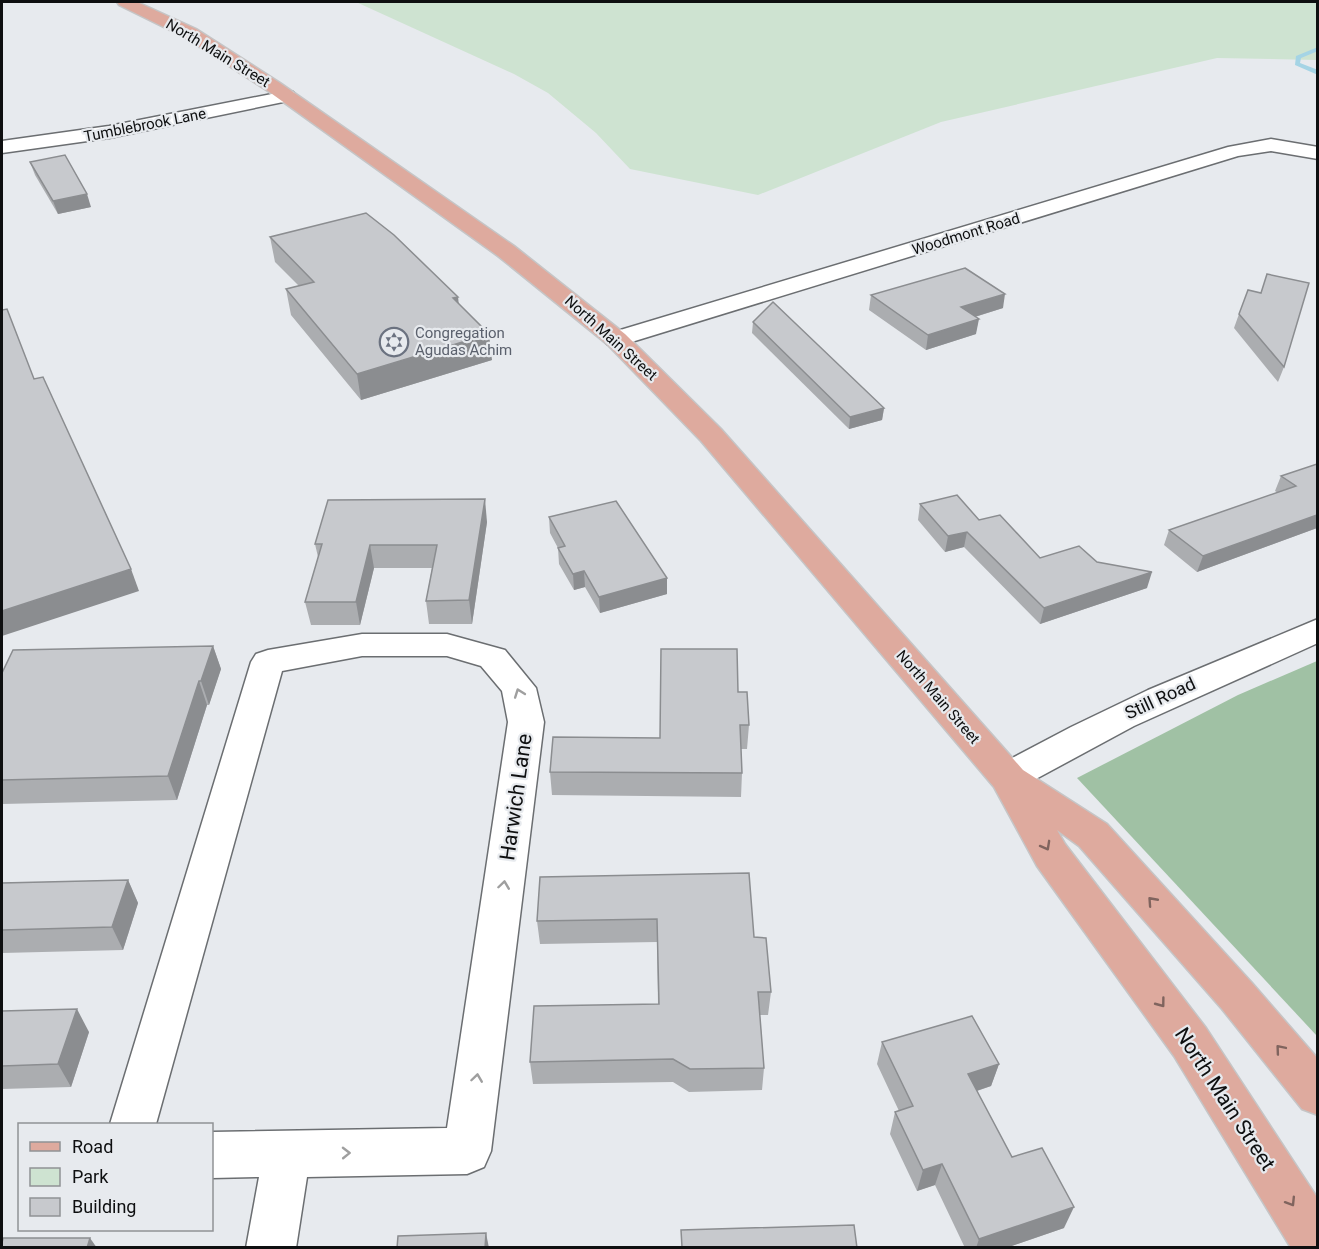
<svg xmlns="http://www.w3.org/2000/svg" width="1319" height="1249" viewBox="0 0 1319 1249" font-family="Roboto,sans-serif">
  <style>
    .green { fill: #cee3d1 }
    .forest { fill: #a0c1a4 }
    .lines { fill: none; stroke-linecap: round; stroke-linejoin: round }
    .stream { fill: #a5d4e5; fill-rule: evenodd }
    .minor-casing { stroke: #6b6e71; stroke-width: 3 }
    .major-casing { stroke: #c5c5c6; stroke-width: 3 }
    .minor { fill: #fff; fill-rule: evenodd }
    .major { fill: #deaa9e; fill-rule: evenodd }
    .wall { fill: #abadb0 }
    .shaded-wall { fill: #8b8d90 }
    .building { fill: #c7c9cd; stroke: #8b8d90; stroke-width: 1.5 }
    .oneway { stroke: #9f9f9f }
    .oneway2 { stroke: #80645e }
    .labels { text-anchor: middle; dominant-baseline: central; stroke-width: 4.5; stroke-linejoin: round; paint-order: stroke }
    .far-street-label { font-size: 15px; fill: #0e0f10; stroke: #e7eaee }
    .far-worship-label { font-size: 15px; fill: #5b616d; stroke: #e7eaee; text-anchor: start }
    .street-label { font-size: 18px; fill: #0e0f10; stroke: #e7eaee }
    .near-street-label { font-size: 21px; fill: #0e0f10; stroke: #e7eaee }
  </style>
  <rect width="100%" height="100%" fill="#e7eaee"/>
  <path class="green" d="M356 2H1317V60L1217 58 941 122 758 195 630 169 596 133 548 93 514 74Z"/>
  <path class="forest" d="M1317 661V1036L1077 778 1238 695Z"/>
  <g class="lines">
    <path class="stream" d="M1318 47V51L1301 58 1300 63 1318 70V75L1295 65 1296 56Z"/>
    <g class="minor-casing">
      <g id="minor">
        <path d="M287 91 293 92 296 96 293 100 109 138 2 153V141L109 126Z"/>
        <path d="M1271 139 1318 147V159L1271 151 1238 156 625 344 616 347 607 344 603 339 607 334 1228 147Z"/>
        <path d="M1318 619V643L1134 726 1021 787 1008 791 995 787 989 777 995 767 1071 727 1148 690Z"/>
        <path d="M362 634H447L505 650 536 688 544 722 491 1151 484 1167 467 1174 307 1177 296 1248H246L259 1177 212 1178V1132L447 1128 508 722 502 691 481 666 447 656H362L282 671 156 1124H110L251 662 256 654 268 650Z"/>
      </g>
    </g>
    <g class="major-casing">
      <path id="major" d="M117 2H137L196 29 280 83 514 246 625 334 721 429 1023 770 1107 824 1252 983 1318 1059V1115L1302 1109 1222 1009 1079 846 1057 830 1065 844 1206 1028 1318 1199V1248H1291L1174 1056 1037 866 994 787 701 441 607 344 498 256 268 91 184 37 119 5Z"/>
    </g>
    <use href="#minor" class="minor"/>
    <use href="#major" class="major"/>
  </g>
  <g class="wall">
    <path d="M30 162 91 207 58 214 35 175Z"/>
    <path d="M270 237 459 304 492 360 361 400 291 315 286 289 299 286 275 262Z"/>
    <path d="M1261 293 1284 367 1278 382 1234 328 1239 314Z"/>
    <path d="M871 295 1003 308 975 317 976 334 926 350 869 310Z"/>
    <path d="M753 322 884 408 882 420 849 429 752 333Z"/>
    <path d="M1317 464V528L1197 572 1164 545 1169 530 1278 493 1275 491 1281 476Z"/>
    <path d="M920 504 979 520 1040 558 1097 562 1147 588 1040 624 964 547 945 552 918 520Z"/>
    <path d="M549 517 667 594 600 613 585 587 574 590 559 564 558 548 550 533Z"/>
    <path d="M487 522 472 624H429L426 601 432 568H374L360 625H311L305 602 318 557 315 544Z"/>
    <path d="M213 646 221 669 209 705H207L177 800 2 804V673Z"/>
    <path d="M738 692 749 725 747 749H741L742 773 741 797 552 795 550 772 660 738Z"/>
    <path d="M540 877 754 937 771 992 768 1015H760L764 1068 762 1090 689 1092 673 1082 533 1084 530 1062 658 1004 657 942 540 944 537 921Z"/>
    <path d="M128 880 138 903 123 950 2 953V883Z"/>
    <path d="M2 1011 89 1032 71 1087 2 1089Z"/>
    <path d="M882 1042 999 1064 991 1086 977 1091 1012 1157 1064 1228 1006 1248H965L935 1185 917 1191 890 1134 895 1112 899 1111 877 1064Z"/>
  </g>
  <g class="shaded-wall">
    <path d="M87 194 91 207 58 214 53 201Z"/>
    <path d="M1005 294 1003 308 958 322 961 307Z"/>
    <path d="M458 297 461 323 453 298Z"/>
    <path d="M979 319 976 334 926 350 928 335Z"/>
    <path d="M489 334 492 360 361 400 357 374Z"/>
    <path d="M884 408 882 420 849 429 850 417Z"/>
    <path d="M485 499 487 522 472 624 469 600Z"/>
    <path d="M1317 515V528L1197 572 1203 556Z"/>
    <path d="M967 532 964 547 945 552 948 536Z"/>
    <path d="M370 545 374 568 360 625 356 602Z"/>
    <path d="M131 569 139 591 2 636V611Z"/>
    <path d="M584 571 585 587 574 590 573 574Z"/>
    <path d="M1152 572 1147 588 1040 624 1044 608Z"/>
    <path d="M667 578V594L600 613 599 597Z"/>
    <path d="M213 646 221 669 209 705 201 681Z"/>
    <path d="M199 681 207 705 177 800 168 776Z"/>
    <path d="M128 880 138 903 123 950 112 927Z"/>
    <path d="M77 1009 89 1032 71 1087 58 1064Z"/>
    <path d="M999 1064 991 1086 961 1096 968 1074Z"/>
    <path d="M942 1164 935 1185 917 1191 923 1170Z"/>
    <path d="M1074 1207 1064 1228 1006 1248H976L979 1239Z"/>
    <path d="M486 1233 489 1248H485Z"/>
    <path d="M90 1238 97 1248H87Z"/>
  </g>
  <g class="building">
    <path d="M65 155 87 194 53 201 30 162Z"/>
    <path d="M366 213 394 235 458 297 453 298 489 334 357 374 286 289 314 282 270 237Z"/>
    <path d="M965 268 1005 294 961 307 979 319 928 335 871 295Z"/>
    <path d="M1267 274 1309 283 1284 367 1239 314 1248 290 1261 293Z"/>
    <path d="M773 302 884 408 850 417 753 322Z"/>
    <path d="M7 309 34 379 43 377 131 569 2 611V310Z"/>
    <path d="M1317 464V515L1203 556 1169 530 1296 486 1281 476Z"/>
    <path d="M957 495 979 520 1000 515 1040 558 1079 546 1097 562 1152 572 1044 608 967 532 948 536 920 504Z"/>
    <path d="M485 499 469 600 426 601 437 545H370L356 602H305L322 544H315L328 500Z"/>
    <path d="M616 501 667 578 599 597 584 571 573 574 558 548 565 546 549 517Z"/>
    <path d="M213 646 201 681H199L168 776 2 780V673L13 650Z"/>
    <path d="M661 649H737L738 692H747L749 725H740L742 773 550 772 553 737 660 738Z"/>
    <path d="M749 873 754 937 766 938 771 992H758L764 1068 690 1069 673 1059 530 1062 534 1006 659 1004 657 919 537 921 540 877Z"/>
    <path d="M128 880 112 927 2 930V883Z"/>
    <path d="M77 1009 58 1064 2 1066V1011Z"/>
    <path d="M972 1016 999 1064 968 1074 1012 1157 1042 1148 1074 1207 979 1239 942 1164 923 1170 895 1112 913 1106 882 1042Z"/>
    <path d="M854 1225 857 1248H649L682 1247 681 1230Z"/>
    <path d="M486 1233 485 1248H397L398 1236Z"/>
    <path d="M3 1238H90L87 1248H2V1243Z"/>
  </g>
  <defs><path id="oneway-chevron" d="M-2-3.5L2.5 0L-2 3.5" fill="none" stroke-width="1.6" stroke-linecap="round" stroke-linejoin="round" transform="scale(1.5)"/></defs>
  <g class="oneway">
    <use href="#oneway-chevron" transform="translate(519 693) rotate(-110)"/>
    <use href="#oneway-chevron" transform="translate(504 885) rotate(-82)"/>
    <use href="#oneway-chevron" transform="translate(477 1078) rotate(-82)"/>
    <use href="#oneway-chevron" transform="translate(346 1153) rotate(-1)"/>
  </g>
  <g class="oneway2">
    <use href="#oneway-chevron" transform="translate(1046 846) rotate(61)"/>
    <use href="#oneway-chevron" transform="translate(1152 901) rotate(-132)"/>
    <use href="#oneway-chevron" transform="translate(1161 1003) rotate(53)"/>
    <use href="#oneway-chevron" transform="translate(1280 1049) rotate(-130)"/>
    <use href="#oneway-chevron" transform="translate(1291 1202) rotate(58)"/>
  </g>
  <defs>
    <g id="synagogue-ring" transform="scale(1.5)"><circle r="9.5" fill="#e7eaee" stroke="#6b7280" stroke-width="1.5"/><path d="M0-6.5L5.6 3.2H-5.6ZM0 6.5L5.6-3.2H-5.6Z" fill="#6b7280"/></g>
  </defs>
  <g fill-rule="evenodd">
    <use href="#synagogue-ring" x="394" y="342"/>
  </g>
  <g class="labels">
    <g class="far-street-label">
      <text transform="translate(218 53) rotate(31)">North Main Street</text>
      <text transform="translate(145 125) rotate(-11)">Tumblebrook Lane</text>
      <text transform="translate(966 234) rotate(-17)">Woodmont Road</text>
      <text transform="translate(611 338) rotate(42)">North Main Street</text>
      <text transform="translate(938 697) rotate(49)">North Main Street</text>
    </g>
    <g class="far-worship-label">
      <text x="415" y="333">Congregation<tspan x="415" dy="17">Agudas Achim</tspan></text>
    </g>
    <g class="street-label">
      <text transform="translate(1160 698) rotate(-25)">Still Road</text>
    </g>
    <g class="near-street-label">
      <text transform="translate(516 797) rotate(-82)">Harwich Lane</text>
      <text transform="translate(1225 1099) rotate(57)">North Main Street</text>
    </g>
  </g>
  <rect width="1319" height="1249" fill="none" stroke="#0e0f10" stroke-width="6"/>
  <rect x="18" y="1123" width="195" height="108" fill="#e7eaee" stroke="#909295" stroke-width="1.5"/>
  <rect x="30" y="1142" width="30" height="9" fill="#deaa9e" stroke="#909295" stroke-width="1.5"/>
  <text x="72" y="1153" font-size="18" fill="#0e0f10">Road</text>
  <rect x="30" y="1168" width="30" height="18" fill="#cee3d1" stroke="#909295" stroke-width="1.5"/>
  <text x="72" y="1183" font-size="18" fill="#0e0f10">Park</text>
  <rect x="30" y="1198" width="30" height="18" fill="#c7c9cd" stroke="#909295" stroke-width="1.5"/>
  <text x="72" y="1213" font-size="18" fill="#0e0f10">Building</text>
</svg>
